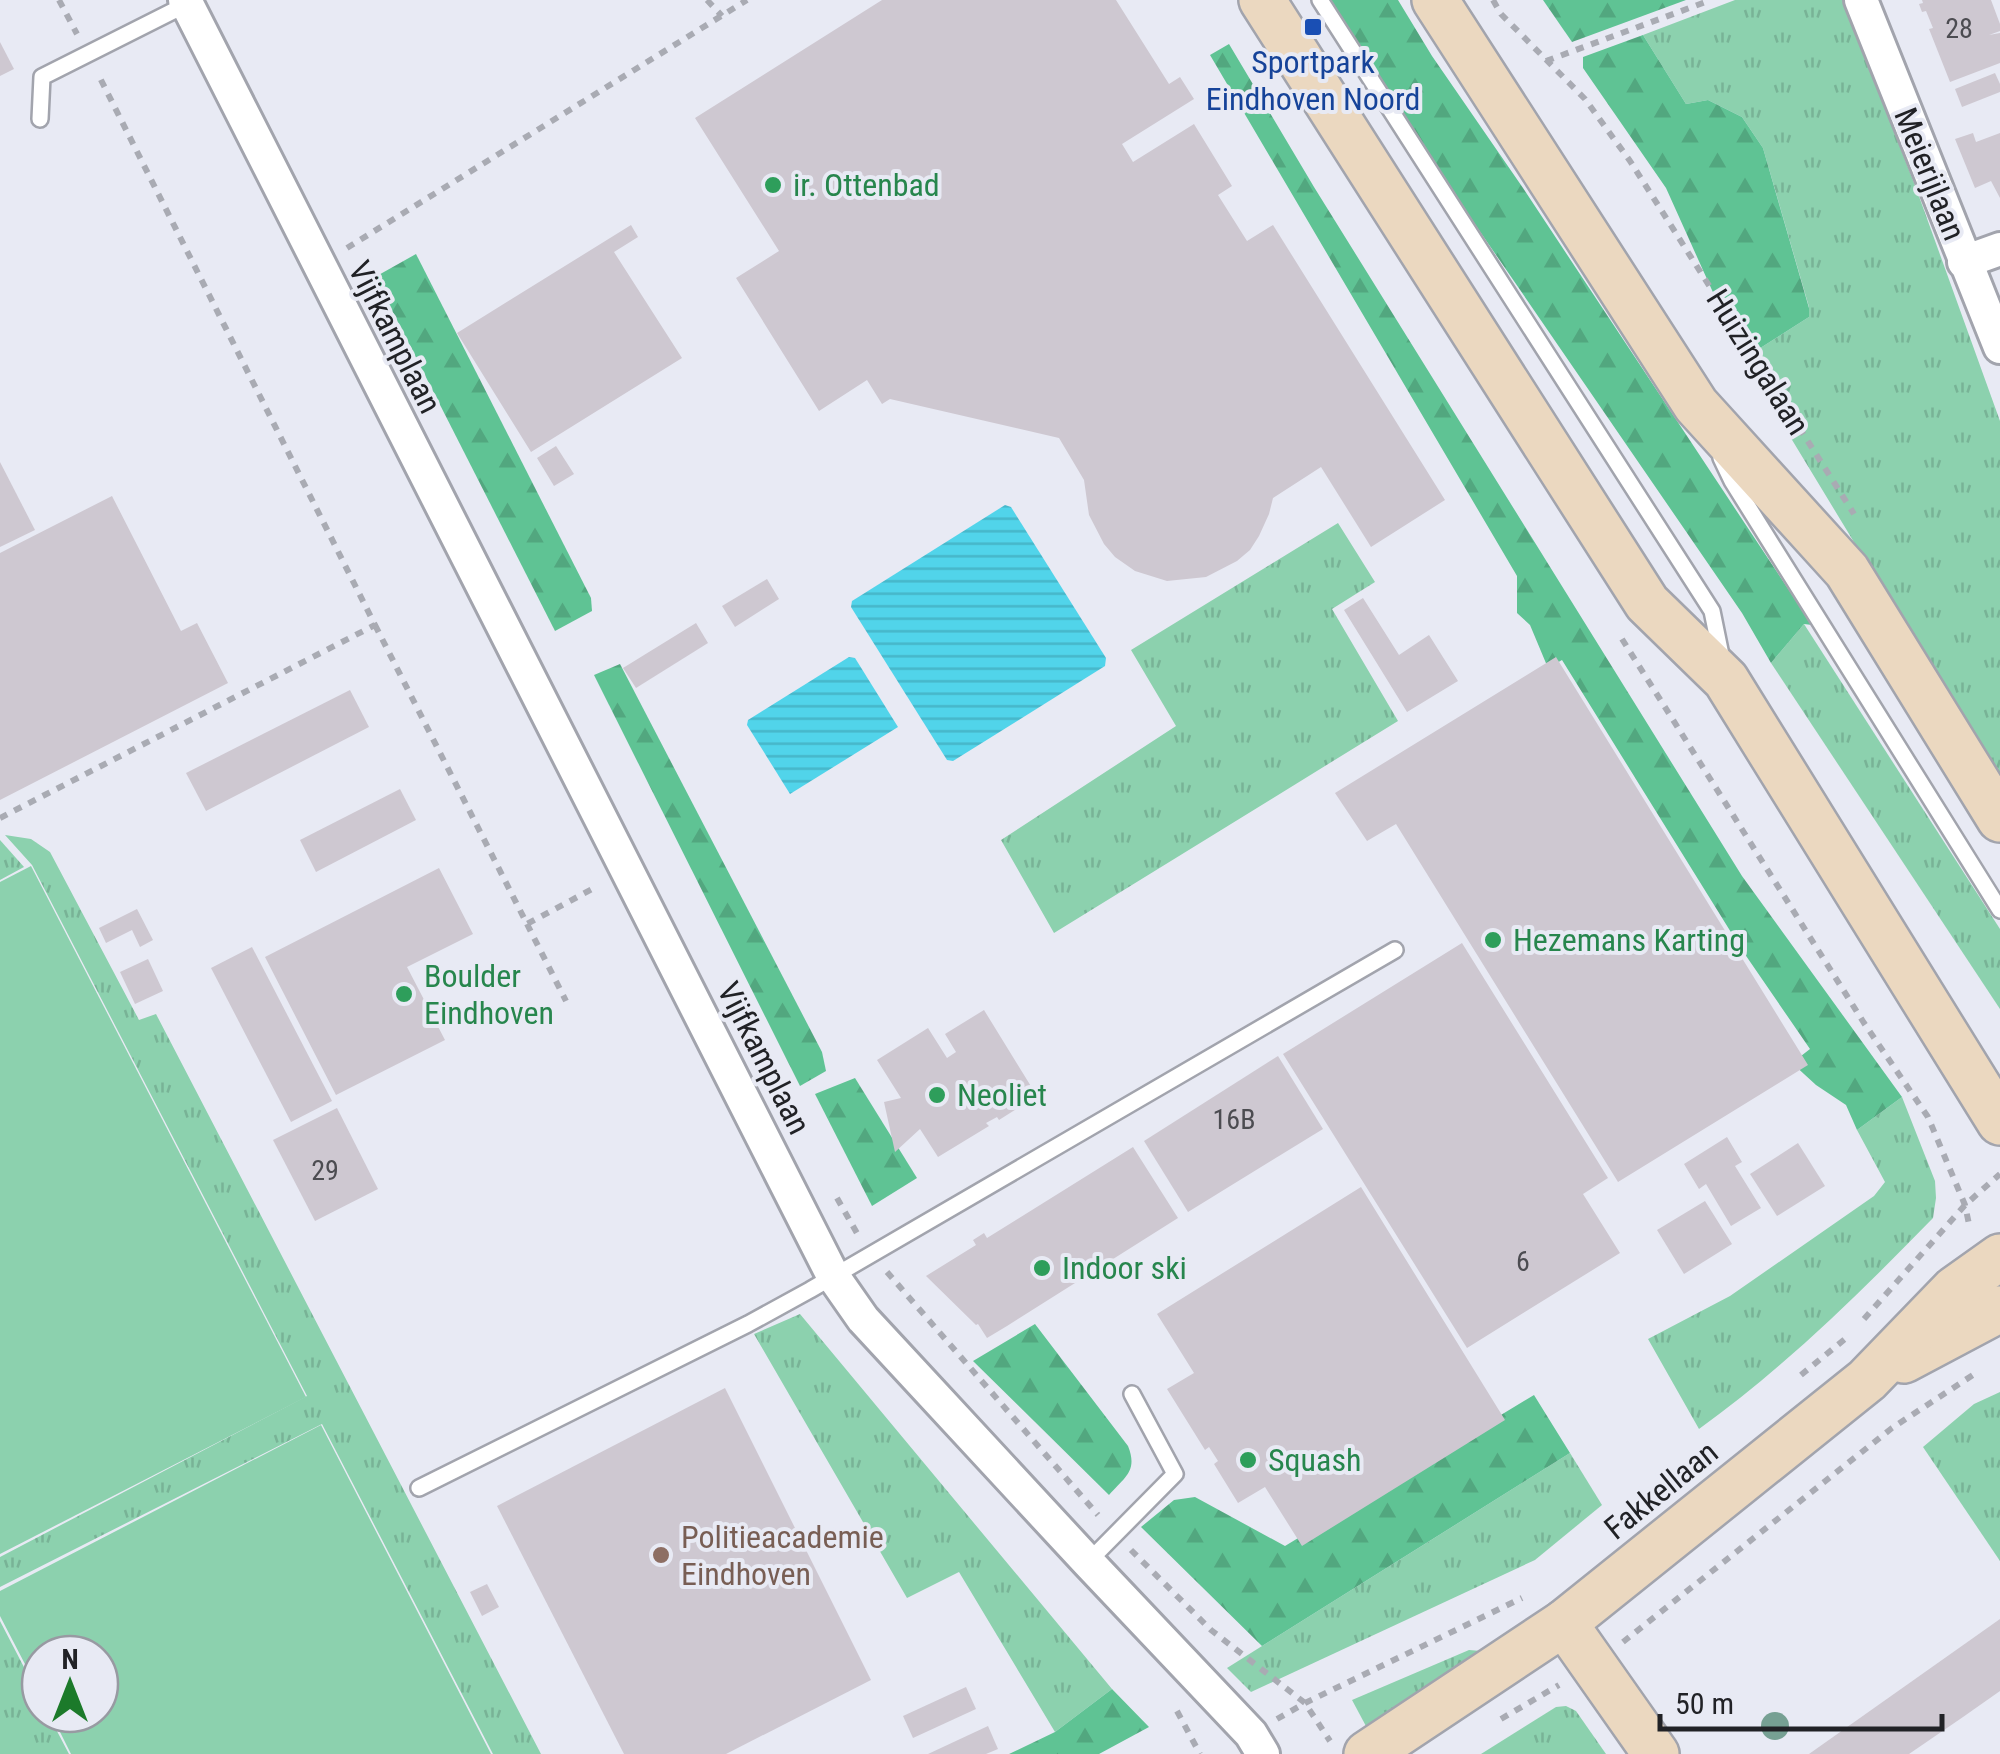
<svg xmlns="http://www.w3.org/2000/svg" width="2000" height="1754" viewBox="0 0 2000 1754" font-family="'Roboto Condensed',sans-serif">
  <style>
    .grass { fill: url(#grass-tufts) }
    .forest { fill: url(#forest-firs) }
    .pitch { fill: #8cd1ae }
    .water { fill: url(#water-rules) }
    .building { fill: #cec8d1 }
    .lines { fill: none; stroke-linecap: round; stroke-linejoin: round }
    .lane-casing { stroke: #a2a4ad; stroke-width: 20 }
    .street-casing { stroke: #a2a4ad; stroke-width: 38 }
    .secondary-casing { stroke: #a2a4ad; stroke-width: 50 }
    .path { stroke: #a9abb3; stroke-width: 6; stroke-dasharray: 8 8; stroke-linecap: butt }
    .lane { stroke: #fff; stroke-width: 15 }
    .street { stroke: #fff; stroke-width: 32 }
    .secondary { stroke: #ebd8c0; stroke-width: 45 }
    .tree { fill: #76a093 }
    .transit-dot { fill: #1a4fb4; stroke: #e8eaf4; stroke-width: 4 }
    .leisure-dot { fill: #2e9e5b; stroke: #e8eaf4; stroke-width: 4 }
    .education-dot { fill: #8d6e63; stroke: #e8eaf4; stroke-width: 4 }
    .labels { text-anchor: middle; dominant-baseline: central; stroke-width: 8; stroke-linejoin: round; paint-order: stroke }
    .number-label { font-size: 28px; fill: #4c4c51 }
    .transit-label { font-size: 32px; fill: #164399; stroke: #e8eaf4 }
    .street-label { font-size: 32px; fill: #212226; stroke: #e8eaf4 }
    .leisure-label { font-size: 32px; fill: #27864d; stroke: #e8eaf4; text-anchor: start }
    .education-label { font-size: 32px; fill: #785e54; stroke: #e8eaf4; text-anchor: start }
  </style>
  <defs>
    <pattern id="grass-tufts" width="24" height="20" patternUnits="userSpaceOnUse" patternTransform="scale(2.5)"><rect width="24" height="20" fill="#8cd1ae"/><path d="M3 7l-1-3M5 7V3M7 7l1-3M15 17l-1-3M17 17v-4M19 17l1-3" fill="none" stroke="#78b396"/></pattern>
    <pattern id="forest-firs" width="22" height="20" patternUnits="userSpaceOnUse" patternTransform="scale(2.5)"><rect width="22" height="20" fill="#5fc394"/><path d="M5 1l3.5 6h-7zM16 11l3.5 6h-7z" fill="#52a77f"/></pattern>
    <pattern id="water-rules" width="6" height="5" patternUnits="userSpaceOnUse" patternTransform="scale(2.5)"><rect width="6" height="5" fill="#51d4ea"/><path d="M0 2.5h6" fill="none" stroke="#46b6c9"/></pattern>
  </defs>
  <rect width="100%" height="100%" fill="#e8eaf4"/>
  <g class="grass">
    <path d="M1735 0H1843L1916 188 2000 421V783L1743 359 1809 317V307L1763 148 1742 117 1708 100 1686 104 1643 35Z"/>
    <path d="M1338 523 1375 582 1332 609 1398 721 1054 933 1001 840 1176 726 1131 650Z"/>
    <path d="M1804 624 2000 929V1009L1771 663Z"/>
    <path d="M5 835 31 839 50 852 139 1020 156 1014 541 1754H493L322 1424 0 1587V1557L307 1396 32 865Z"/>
    <path d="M0 840 24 867 0 880Z"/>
    <path d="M1902 1097 1935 1181 1936 1198 1933 1218C1860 1293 1785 1367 1699 1429L1648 1339 1730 1296 1874 1196 1885 1182 1857 1130Z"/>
    <path d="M800 1314 1112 1689 1055 1732 959 1572 907 1598 754 1334Z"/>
    <path d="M2000 1392V1561L1923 1447 1974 1404Z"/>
    <path d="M1570 1453 1602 1505 1535 1560 1251 1692 1227 1668Z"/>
    <path d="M0 1621 40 1698V1714H48L69 1754H0Z"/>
    <path d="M1469 1650 1481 1651 1367 1728 1352 1700Z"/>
    <path d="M1566 1706 1576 1711 1606 1754H1481L1556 1707Z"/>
  </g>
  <g class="forest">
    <path d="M1328 0H1398L1432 56 1523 188 1812 625 1804 624 1771 663 1742 613 1450 188Z"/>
    <path d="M1543 0H1686L1572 42Z"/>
    <path d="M1643 35 1686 104 1708 100 1742 117 1763 148 1809 308V317L1743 359 1666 188 1583 68V57Z"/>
    <path d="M1229 44 1314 187 1742 876 1902 1097 1857 1130 1846 1105 1816 1085 1792 1063 1810 1049 1742 950 1562 660 1548 668 1530 625 1517 613V576L1210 55Z"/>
    <path d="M416 254 591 598 592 611 555 631 375 277Z"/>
    <path d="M620 664 822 1052 826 1071 800 1086 594 675Z"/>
    <path d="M855 1078 917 1178 872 1206 815 1094Z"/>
    <path d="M1035 1324 1128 1446C1138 1471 1125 1477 1109 1495L973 1361Z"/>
    <path d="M1534 1395 1570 1453 1262 1646 1141 1527 1174 1500 1195 1497 1285 1546Z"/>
    <path d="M1112 1689 1149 1727 1099 1754H1009L1055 1732Z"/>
  </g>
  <g class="pitch">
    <path d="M31 866 306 1397 0 1554V882Z"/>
    <path d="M321 1425 491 1754H71L51 1714H100V1654H40V1693L0 1616V1591Z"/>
  </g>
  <g class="water">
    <path d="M1005 505 1011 507 1106 658 1105 666 953 761 947 760 851 607 852 601Z"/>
    <path d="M849 657 855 658 898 727 790 794 747 725 748 720Z"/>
  </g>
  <g class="building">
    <path d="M882 0H1116L1169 84 1180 77 1194 99 1122 144 1133 162 1194 124 1232 186 1218 195 1247 241 1273 225 1445 500 1371 547 1321 467 1273 498 1269 514 1259 536 1250 550 1237 561 1206 577 1167 581 1135 571 1115 557 1104 544 1089 515 1084 480 1059 438 890 399 882 404 867 380 819 411 736 278 779 251 695 118Z"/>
    <path d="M1922 0H1991L2000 24V31L1989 35 2000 33V63L1950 82 1929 29 1933 28 1926 11 1922 12 1919 4 1923 3Z"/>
    <path d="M0 42 14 69 0 76Z"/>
    <path d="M1995 73 2000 84V92L1962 107 1955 89Z"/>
    <path d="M1973 133 1976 142 2000 133V198L1991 181 1975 188 1955 139Z"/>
    <path d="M631 225 638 237 614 252 682 358 531 452 457 333Z"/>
    <path d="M556 446 574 474 554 486 537 458Z"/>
    <path d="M0 462 35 530 0 547Z"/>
    <path d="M112 496 181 631 197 623 228 683 0 800V553Z"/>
    <path d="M767 579 779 599 735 627 722 606Z"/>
    <path d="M1363 598 1399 655 1429 635 1458 681 1407 712 1344 610Z"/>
    <path d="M696 623 708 643 636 688 623 668Z"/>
    <path d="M1556 657 1808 1065 1618 1182 1396 824 1367 841 1335 793Z"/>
    <path d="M350 690 369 727 206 811 186 773Z"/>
    <path d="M400 789 416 820 316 872 300 840Z"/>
    <path d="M439 868 473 934 407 967 445 1040 336 1095 265 957Z"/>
    <path d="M137 909 153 940 140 947 132 930 106 943 99 928Z"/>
    <path d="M1462 943 1608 1178 1583 1194 1620 1253 1467 1348 1283 1054Z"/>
    <path d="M252 947 332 1101 291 1122 211 968Z"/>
    <path d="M148 959 163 991 135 1004 120 972Z"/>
    <path d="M984 1010 1037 1096 999 1120 997 1117 986 1123 989 1126 938 1157 920 1129 895 1152 884 1102 901 1098 877 1060 928 1028 947 1058 956 1052 945 1034Z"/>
    <path d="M1278 1056 1323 1129 1188 1212 1144 1141Z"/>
    <path d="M337 1108 378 1189 315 1221 273 1140Z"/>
    <path d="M1727 1137 1742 1162 1735 1166 1761 1208 1731 1226 1706 1184 1699 1189 1684 1164Z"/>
    <path d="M1798 1143 1825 1186 1777 1216 1750 1174Z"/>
    <path d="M1133 1147 1178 1218 1007 1326 987 1338 978 1324 976 1325 926 1276 976 1245 973 1240 984 1233 987 1238Z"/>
    <path d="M1361 1187 1505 1420 1302 1546 1265 1487 1238 1503 1214 1464 1218 1461 1209 1447 1205 1450 1167 1389 1194 1373 1157 1314Z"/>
    <path d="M1705 1201 1732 1244 1684 1274 1657 1230Z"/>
    <path d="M725 1388 871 1680 726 1754H624L497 1506Z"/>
    <path d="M487 1584 499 1607 482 1616 470 1592Z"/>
    <path d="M2000 1619V1691L1963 1717 1909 1754H1809Z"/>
    <path d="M966 1687 976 1709 913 1738 903 1716Z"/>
    <path d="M988 1726 998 1749 986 1754H928Z"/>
  </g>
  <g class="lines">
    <g class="lane-casing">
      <g id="lane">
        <path d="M1320 0 1712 611 1722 660"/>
        <path d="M40 119 42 77 187 4"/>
        <path d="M1721 458 1732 481 2000 910"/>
        <path d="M419 1488 748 1324 810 1290 1395 950"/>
        <path d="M1088 1562 1175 1474 1132 1394"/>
      </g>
    </g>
    <g class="street-casing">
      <g id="street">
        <path d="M185 0 833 1276 863 1319 1088 1562 1251 1734 1263 1754"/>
        <path d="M1861 0 2000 347"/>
        <path d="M1964 262 2000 249"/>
      </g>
    </g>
    <g class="secondary-casing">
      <g id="secondary">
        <path d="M1262 0 1647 603 1726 680 2000 1122"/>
        <path d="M1435 0 1696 405 1847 571 2000 819"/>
        <path d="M1904 1360 2000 1309"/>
        <path d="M1564 1623 1656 1754"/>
        <path d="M1367 1754 1564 1623 1867 1380 1955 1289 2000 1257"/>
      </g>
    </g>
    <g class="path">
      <path d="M59 0 77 34"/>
      <path d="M707 0 722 16"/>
      <path d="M1493 0 1501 14 1585 99 1630 161 1854 514"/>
      <path d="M1546 61 1711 0"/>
      <path d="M347 248 747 0"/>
      <path d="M375 625 527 924 596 887"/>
      <path d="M1622 639 1864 1023 1928 1117 1965 1205 1970 1229"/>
      <path d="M0 818 375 625 99 76"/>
      <path d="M527 924 566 1001"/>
      <path d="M837 1198 858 1235"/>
      <path d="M887 1272 1098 1515"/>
      <path d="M1864 1319 1965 1205 2000 1174"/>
      <path d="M1801 1375 1845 1339"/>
      <path d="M1131 1550 1211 1630 1305 1703 1330 1741"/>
      <path d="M1623 1642 1892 1428 1979 1371"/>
      <path d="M1177 1711 1200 1754"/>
      <path d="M1277 1719 1305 1703 1522 1598"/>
      <path d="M1501 1719 1559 1685"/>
    </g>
    <use href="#lane" class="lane"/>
    <use href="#street" class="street"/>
    <use href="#secondary" class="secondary"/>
  </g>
  <circle class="tree" cx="1775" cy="1726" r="14"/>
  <rect class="transit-dot" x="1303" y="17" width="20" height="20" rx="5"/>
  <g class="leisure-dot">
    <circle cx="773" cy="185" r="10"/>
    <circle cx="1493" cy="940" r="10"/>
    <circle cx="404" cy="994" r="10"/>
    <circle cx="937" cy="1095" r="10"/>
    <circle cx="1042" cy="1268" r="10"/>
    <circle cx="1248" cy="1460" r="10"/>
  </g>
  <circle class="education-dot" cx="661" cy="1555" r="10"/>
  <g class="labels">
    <g class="number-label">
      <text x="1959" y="28">28</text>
      <text x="1234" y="1119">16B</text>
      <text x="325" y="1170">29</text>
      <text x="1523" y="1261">6</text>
    </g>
    <g class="transit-label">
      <text x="1313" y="62">Sportpark<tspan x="1313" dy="37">Eindhoven Noord</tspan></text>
    </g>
    <g class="street-label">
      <text transform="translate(1930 174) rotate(68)">Meierijlaan</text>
      <text transform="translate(395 337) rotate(63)">Vijfkamplaan</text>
      <text transform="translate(1758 362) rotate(58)">Huizingalaan</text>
      <text transform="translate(764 1058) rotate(63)">Vijfkamplaan</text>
      <text transform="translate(1661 1490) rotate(-39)">Fakkellaan</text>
    </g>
    <g class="leisure-label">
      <text x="793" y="185">ir. Ottenbad</text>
      <text x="1513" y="940">Hezemans Karting</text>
      <text x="424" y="976">Boulder<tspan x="424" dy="37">Eindhoven</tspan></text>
      <text x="957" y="1095">Neoliet</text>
      <text x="1062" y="1268">Indoor ski</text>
      <text x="1268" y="1460">Squash</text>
    </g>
    <g class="education-label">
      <text x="681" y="1537">Politieacademie<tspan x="681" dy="37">Eindhoven</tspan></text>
    </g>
  </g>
  <g transform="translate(70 1684)"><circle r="48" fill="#e8eaf4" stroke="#989aa2" stroke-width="2.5"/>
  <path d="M0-8L18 38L0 25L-18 38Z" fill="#1c7a2a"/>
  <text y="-15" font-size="28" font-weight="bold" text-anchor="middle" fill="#212226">N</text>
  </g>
  <path d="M1660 1714v15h282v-15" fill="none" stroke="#212226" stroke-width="5"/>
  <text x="1675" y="1714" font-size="30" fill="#212226" stroke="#e8eaf4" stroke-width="8" paint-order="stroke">50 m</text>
</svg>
